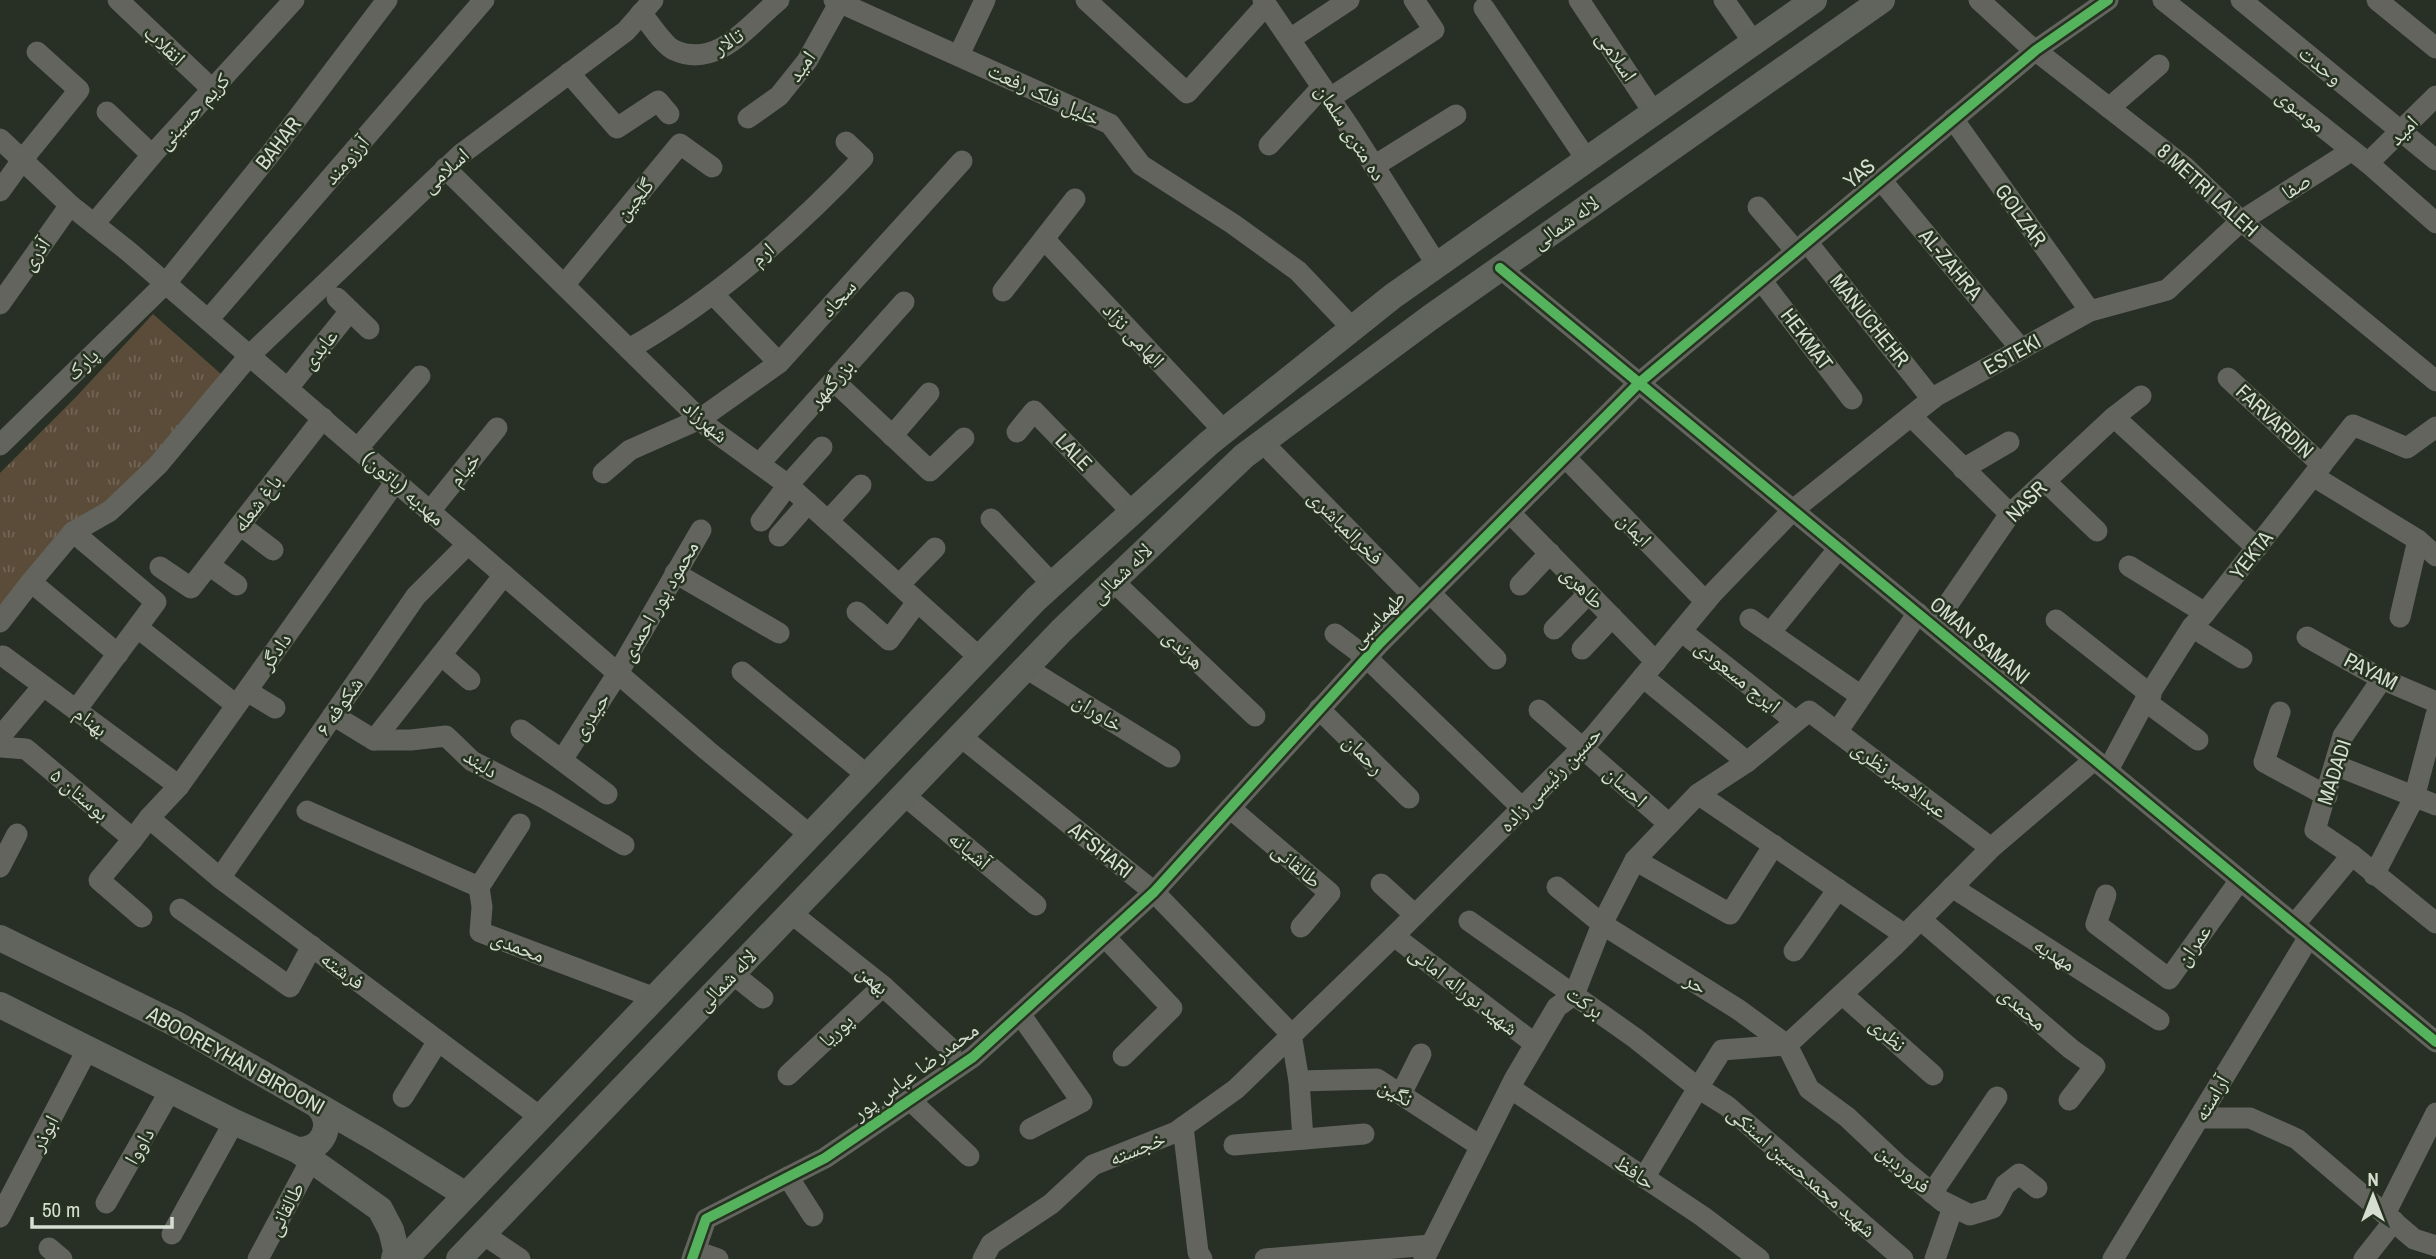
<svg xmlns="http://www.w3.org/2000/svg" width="2436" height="1259" viewBox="0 0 2436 1259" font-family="'Archivo Narrow','Noto Naskh Arabic',sans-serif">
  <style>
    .park { fill: url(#park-tufts) }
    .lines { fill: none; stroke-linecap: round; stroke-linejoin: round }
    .minor { stroke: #62645d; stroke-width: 21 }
    .major { stroke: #61645c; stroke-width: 26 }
    .cycleway-casing { stroke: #273321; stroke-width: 15 }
    .cycleway { stroke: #56b35d; stroke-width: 10 }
    .labels { text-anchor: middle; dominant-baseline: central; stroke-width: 5; stroke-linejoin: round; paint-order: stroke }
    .street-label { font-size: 21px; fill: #d6ded2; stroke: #273321 }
  </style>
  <defs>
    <pattern id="park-tufts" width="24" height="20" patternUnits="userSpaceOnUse" patternTransform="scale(1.75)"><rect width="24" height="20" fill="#5b4c3a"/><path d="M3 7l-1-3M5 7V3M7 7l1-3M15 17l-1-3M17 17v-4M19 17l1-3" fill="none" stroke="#726556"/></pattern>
  </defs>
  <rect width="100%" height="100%" fill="#282f25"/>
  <path class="park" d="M153 314 221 374 152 457 0 609V473L76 397Z"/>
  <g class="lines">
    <g class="minor">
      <path d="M118 0 212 89"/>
      <path d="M834 0 1110 124 1141 165 1233 224 1298 271 1353 329"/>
      <path d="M1086 0 1187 93 1266 5"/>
      <path d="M1263 0 1350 128 1437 265"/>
      <path d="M1579 0 1654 113"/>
      <path d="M1724 0 1754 43"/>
      <path d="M1979 0 2026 43 2185 167 2241 221 2436 381"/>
      <path d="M2163 0 2368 163 2436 223"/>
      <path d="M2241 0 2436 160"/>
      <path d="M2377 0 2436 48"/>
      <path d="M1484 8 1587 160"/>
      <path d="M641 13C649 22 664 46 674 50 718 70 749 24 779 0"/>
      <path d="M1290 39 1349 0"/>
      <path d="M959 55 985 0"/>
      <path d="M569 73 617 128 658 101 669 114"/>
      <path d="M1330 98 1434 30 1414 0"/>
      <path d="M2109 108 2159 65"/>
      <path d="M107 112 152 155"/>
      <path d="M748 118 779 96 807 61 841 0"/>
      <path d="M1953 119 2090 311"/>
      <path d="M0 139 70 205 128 251 708 751 810 835"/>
      <path d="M1269 145 1322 87"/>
      <path d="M2368 163 2436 96"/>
      <path d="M1374 166 1456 115"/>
      <path d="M445 168 708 427 788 485 980 658"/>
      <path d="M1881 180 2021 349"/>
      <path d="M0 191 23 159 79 90 37 52"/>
      <path d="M1758 207 1796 251"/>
      <path d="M94 224 152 155 294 0"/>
      <path d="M1044 239 1224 431"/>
      <path d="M1807 242 1932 399"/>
      <path d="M1500 268 2436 1042"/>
      <path d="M1761 280 1852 399"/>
      <path d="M564 285 680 144 712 167"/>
      <path d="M1003 291 1075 199"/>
      <path d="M713 294 779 363"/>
      <path d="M337 298 369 329"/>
      <path d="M0 304 70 205"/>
      <path d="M208 320 484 0"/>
      <path d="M629 349C717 299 794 231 863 158L846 142"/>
      <path d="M2228 378 2322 465"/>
      <path d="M834 381 930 471 964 438"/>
      <path d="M288 388 350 311"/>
      <path d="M1911 416 2010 514"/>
      <path d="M2114 417 2257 548"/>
      <path d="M1017 432 1034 411 1132 512"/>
      <path d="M892 436 929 393"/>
      <path d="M0 445 166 283 271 153 387 0"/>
      <path d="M358 448 420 376"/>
      <path d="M1272 452 1420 603"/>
      <path d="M1565 457 1705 601"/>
      <path d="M759 464 904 302"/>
      <path d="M1963 469 2009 442"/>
      <path d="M603 473 630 450 700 419 779 363 962 161"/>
      <path d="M2313 476 2418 540 2436 556"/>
      <path d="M2046 482 2097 531"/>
      <path d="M430 511 497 428"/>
      <path d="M1510 513 1656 662"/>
      <path d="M991 519 1053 585"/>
      <path d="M761 521 788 485 822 447"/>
      <path d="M828 521 861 485"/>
      <path d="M240 525 273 550"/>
      <path d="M73 532 31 582 118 654"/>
      <path d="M779 536 808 503"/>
      <path d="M209 565 237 585"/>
      <path d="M2129 566 2205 613"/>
      <path d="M160 567 191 588 323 418"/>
      <path d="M675 573 779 633"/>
      <path d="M1113 581 1255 716"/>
      <path d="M899 585 935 548"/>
      <path d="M1520 585 1550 553"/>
      <path d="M1430 593 1496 659"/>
      <path d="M857 612 889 640 917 602"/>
      <path d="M2400 617 2418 540"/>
      <path d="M1750 619 1861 696"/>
      <path d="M2056 620 2151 695"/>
      <path d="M0 622 31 582"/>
      <path d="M1933 626 2010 514 2114 417 2141 396"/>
      <path d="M2192 627 2242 658"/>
      <path d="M138 628 236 705"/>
      <path d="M1554 629 1589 593"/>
      <path d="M1681 631 1795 721"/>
      <path d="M1770 633 1839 548"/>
      <path d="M1335 634 1367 658 1522 808"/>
      <path d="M2307 637 2382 679 2436 702"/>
      <path d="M1582 649 1612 617"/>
      <path d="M441 655 470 680"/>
      <path d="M3 656 179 786"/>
      <path d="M1026 668 1170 757"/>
      <path d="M742 672 868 776"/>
      <path d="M1643 677 1747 762"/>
      <path d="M2382 679 2343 736 2315 830 2352 855 2436 923"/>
      <path d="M247 691 275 708"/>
      <path d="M2145 701 2198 740"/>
      <path d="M1319 709 1409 798"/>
      <path d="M76 710 156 602 73 532 110 511 158 465 249 356 460 155 626 31 653 0"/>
      <path d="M1539 710 1669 824"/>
      <path d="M2280 712 2264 762 2327 796"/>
      <path d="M333 715 374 740H411L446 736 472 761 546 799 624 845"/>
      <path d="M521 730 607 794"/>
      <path d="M1837 732 1918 613"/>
      <path d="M960 736 1154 892 1291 1034"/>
      <path d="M0 737 43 686"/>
      <path d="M374 740 504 575"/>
      <path d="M0 747 26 749 133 839 149 818 179 786 396 481"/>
      <path d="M562 760 618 673 701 530"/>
      <path d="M2335 765 2436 805"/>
      <path d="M2108 770 2145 701 2192 627 2205 613 2353 425 2407 448 2436 427"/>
      <path d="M1698 794 1905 935"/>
      <path d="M904 795 1036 905"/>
      <path d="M1230 808 1330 893 1301 927"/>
      <path d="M307 811 479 887 482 907 480 932 655 998"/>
      <path d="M149 818 220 878 540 1117"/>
      <path d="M133 839 99 880 142 917"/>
      <path d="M1635 860 1730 914 1774 845"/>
      <path d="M0 867 17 834"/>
      <path d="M2374 875 2414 798 2436 715"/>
      <path d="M220 878 416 596 468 544"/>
      <path d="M1381 884 1415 915"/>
      <path d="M479 887 520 824"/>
      <path d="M1557 887 1602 924 1739 1010 1787 1045 1809 1089 1847 1117 1897 1164 1942 1201 1970 1215 1993 1208 2005 1185 2019 1174 2037 1188"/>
      <path d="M1952 887 2159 1020"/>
      <path d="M2106 895 2096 924 2169 979 2240 880"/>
      <path d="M180 909 290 987 312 946"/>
      <path d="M791 913 883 986 951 1049"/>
      <path d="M1920 919 2071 1049 2095 1066 2069 1100"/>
      <path d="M1469 921 1635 1038 1698 1088 1727 1106 1903 1259"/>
      <path d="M2294 925 2352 855"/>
      <path d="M1394 936 1535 1044"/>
      <path d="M1105 937 1172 1008 1123 1056"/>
      <path d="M1794 951 1838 889"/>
      <path d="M733 974 763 998"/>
      <path d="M1842 994 1933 1075"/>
      <path d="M1020 1014 1082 1102 1030 1129"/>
      <path d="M1291 1034 1299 1081 1303 1139"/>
      <path d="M788 1075 883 986"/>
      <path d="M1299 1081 1377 1079 1480 1146"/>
      <path d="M1510 1088 1702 1216 1759 1259"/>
      <path d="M1401 1094 1421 1054"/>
      <path d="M403 1097 438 1041"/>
      <path d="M910 1100 969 1156"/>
      <path d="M2199 1118H2250L2297 1139 2414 1239 2436 1246"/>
      <path d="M1183 1127 1198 1252 1202 1259"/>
      <path d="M1234 1145 1364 1134"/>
      <path d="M788 1177 813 1216"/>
      <path d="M1644 1178 1698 1088 1722 1050 1787 1045 1894 946 1991 848 2094 760"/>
      <path d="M1932 1193 1997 1097"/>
      <path d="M106 1203 171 1089"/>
      <path d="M2385 1214 2436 1113"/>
      <path d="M0 1217 88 1048"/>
      <path d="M172 1234 234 1122"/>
      <path d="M483 1234 520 1259"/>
      <path d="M49 1248 62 1259"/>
      <path d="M695 1251 718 1259"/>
      <path d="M258 1259 311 1160"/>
      <path d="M692 1259 706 1219 825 1158 973 1057 1154 892 1380 643 1639 383 2036 50 2108 0"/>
      <path d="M983 1259 991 1244 1051 1204 1093 1165 1176 1132 1236 1089 1394 936 1593 737 1712 594 1793 510 1936 396 2090 311 2167 290 2241 221 2351 151"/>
      <path d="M1265 1259 1431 1245"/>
      <path d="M1424 1259 1515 1078 1557 1007 1574 995 1602 924 1635 860 1698 794 1747 762 1809 711 1991 848"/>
      <path d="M1935 1259 1953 1207"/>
      <path d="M2113 1259 2309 937"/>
      <path d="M2364 1259 2394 1221"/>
    </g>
    <g class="major">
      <path d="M0 938 178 1025 376 1139 466 1195"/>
      <path d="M0 1005 234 1122 297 1150 380 1209 391 1230 396 1250 394 1259"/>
      <path d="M297 1150C322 1151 335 1126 319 1107"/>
      <path d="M405 1259 1036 599 1209 443 1393 296 1814 0"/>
      <path d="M459 1259 1061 631 1244 456 1431 317 1882 0"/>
    </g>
    <g class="cycleway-casing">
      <g id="cycleway">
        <path d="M1500 268 2436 1042"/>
        <path d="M692 1259 706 1219 825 1158 973 1057 1154 892 1380 643 1639 383 2036 50 2108 0"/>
      </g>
    </g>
    <use href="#cycleway" class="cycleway"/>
  </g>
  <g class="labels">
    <g class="street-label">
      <text transform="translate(728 41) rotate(-32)">تالار</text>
      <text transform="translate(165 45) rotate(43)">انقلاب</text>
      <text transform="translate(1617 56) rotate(56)">اسلامی</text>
      <text transform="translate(2321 65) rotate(39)">وحدت</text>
      <text transform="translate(801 66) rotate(-55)">امید</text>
      <text transform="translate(1044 94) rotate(25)">خلیل فلک رفعت</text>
      <text transform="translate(2301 110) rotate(39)">موسوی</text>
      <text transform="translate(193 111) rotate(-47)">کریم حسینی</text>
      <text transform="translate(2403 130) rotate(-46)">امید</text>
      <text transform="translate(1351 132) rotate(57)">ده متری سلمان</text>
      <text transform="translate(278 143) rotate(-52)">BAHAR</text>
      <text transform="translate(346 160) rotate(-49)">آرزومند</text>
      <text transform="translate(445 170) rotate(-42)">اسلامی</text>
      <text transform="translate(1859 173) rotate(-40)">YAS</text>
      <text transform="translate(2296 186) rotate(-33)">صفا</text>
      <text transform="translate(2208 190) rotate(42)">8 METRI LALEH</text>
      <text transform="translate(634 199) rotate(-50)">گلچین</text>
      <text transform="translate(2021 215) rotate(54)">GOLZAR</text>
      <text transform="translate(1565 222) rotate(-35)">لاله شمالی</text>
      <text transform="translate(35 254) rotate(-55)">آذری</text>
      <text transform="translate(762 254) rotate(-41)">ارم</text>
      <text transform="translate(1951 264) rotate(50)">AL-ZAHRA</text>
      <text transform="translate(838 298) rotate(-48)">سجاد</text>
      <text transform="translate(1870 320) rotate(51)">MANUCHEHR</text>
      <text transform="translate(1134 335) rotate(47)">الهامی نژاد</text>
      <text transform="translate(1807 339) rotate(53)">HEKMAT</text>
      <text transform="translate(319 349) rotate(-51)">عابدی</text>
      <text transform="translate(2012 354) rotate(-29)">ESTEKI</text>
      <text transform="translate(82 364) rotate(-44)">پارک</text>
      <text transform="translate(831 383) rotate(-48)">بزرگمهر</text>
      <text transform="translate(706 421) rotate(41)">شهرزاد</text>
      <text transform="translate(2275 421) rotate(43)">FARVARDIN</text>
      <text transform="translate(1074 452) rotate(46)">LALE</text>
      <text transform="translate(464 469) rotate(-51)">خیام</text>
      <text transform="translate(404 488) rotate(41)">مهدیه (باتون)</text>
      <text transform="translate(2026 501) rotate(-45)">NASR</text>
      <text transform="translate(257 503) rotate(-52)">باغ شعله</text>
      <text transform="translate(1346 527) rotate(45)">فخرالمباشری</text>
      <text transform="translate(1635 529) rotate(46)">ایمان</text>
      <text transform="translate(2251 555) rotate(-52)">YEKTA</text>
      <text transform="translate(1121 573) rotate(-44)">لاله شمالی</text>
      <text transform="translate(1583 587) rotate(45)">طاهری</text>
      <text transform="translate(659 601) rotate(-60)">محمود پور احمدی</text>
      <text transform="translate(1377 619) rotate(-46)">طهماسبی</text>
      <text transform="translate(1980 640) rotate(40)">OMAN SAMANI</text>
      <text transform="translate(1184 649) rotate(44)">هرندی</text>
      <text transform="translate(275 651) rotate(-55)">دادگر</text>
      <text transform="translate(2371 671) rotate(27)">PAYAM</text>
      <text transform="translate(1738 676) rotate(39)">ایرج مسعودی</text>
      <text transform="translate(339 706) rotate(-55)">شکوفه ۶</text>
      <text transform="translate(1098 712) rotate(32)">خاوران</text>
      <text transform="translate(590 716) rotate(-57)">حیدری</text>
      <text transform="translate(91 721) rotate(37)">بهنام</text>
      <text transform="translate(1364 754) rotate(45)">رحمان</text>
      <text transform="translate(481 763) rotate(33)">دلبند</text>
      <text transform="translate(2334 772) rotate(-72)">MADADI</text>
      <text transform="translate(1550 779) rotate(-46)">حسین رئیسی زاده</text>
      <text transform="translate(1900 779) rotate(37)">عبدالامیر نظری</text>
      <text transform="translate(1626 786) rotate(42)">احسان</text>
      <text transform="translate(80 794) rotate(40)">بوستان ۵</text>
      <text transform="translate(970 850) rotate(40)">آشیانه</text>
      <text transform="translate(1101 850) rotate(39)">AFSHARI</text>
      <text transform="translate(1297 865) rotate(41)">طالقانی</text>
      <text transform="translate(2193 945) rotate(-55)">عمران</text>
      <text transform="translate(518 946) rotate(21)">محمدی</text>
      <text transform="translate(2055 954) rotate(33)">مهدیه</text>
      <text transform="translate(343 970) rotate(37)">فرشته</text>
      <text transform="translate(873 979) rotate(40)">بهمن</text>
      <text transform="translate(726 980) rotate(-46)">لاله شمالی</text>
      <text transform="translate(1696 983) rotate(32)">حر</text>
      <text transform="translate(1464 990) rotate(38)">شهید نوراله امانی</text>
      <text transform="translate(1585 1002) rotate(35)">برکت</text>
      <text transform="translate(2023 1008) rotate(41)">محمدی</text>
      <text transform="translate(836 1030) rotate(-43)">پوریا</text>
      <text transform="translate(1888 1034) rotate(42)">نظری</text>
      <text transform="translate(236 1060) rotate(29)">ABOOREYHAN BIROONI</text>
      <text transform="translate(915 1071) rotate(-36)">محمدرضا عباس پور</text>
      <text transform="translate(1396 1092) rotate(30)">نگین</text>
      <text transform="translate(2211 1098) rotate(-59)">آراسته</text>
      <text transform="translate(44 1133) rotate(-62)">ابوذر</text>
      <text transform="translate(139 1146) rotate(-60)">داووا</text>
      <text transform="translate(1137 1148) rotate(-22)">خجسته</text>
      <text transform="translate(1904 1168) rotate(41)">فروردین</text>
      <text transform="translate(1802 1171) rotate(41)">شهید محمدحسین استکی</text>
      <text transform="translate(1635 1172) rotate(34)">حافظ</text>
      <text transform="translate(285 1209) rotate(-62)">طالقانی</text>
    </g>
  </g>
  <g transform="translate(2373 1196)" stroke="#273321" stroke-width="5" paint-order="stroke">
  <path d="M0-5L12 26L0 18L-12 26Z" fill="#d6ded2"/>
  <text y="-10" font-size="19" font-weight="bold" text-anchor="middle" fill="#d6ded2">N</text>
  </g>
  <path d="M32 1217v10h140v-10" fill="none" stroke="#d6ded2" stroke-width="3.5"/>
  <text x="42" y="1217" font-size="21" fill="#d6ded2" stroke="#273321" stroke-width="5" paint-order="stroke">50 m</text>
</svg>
